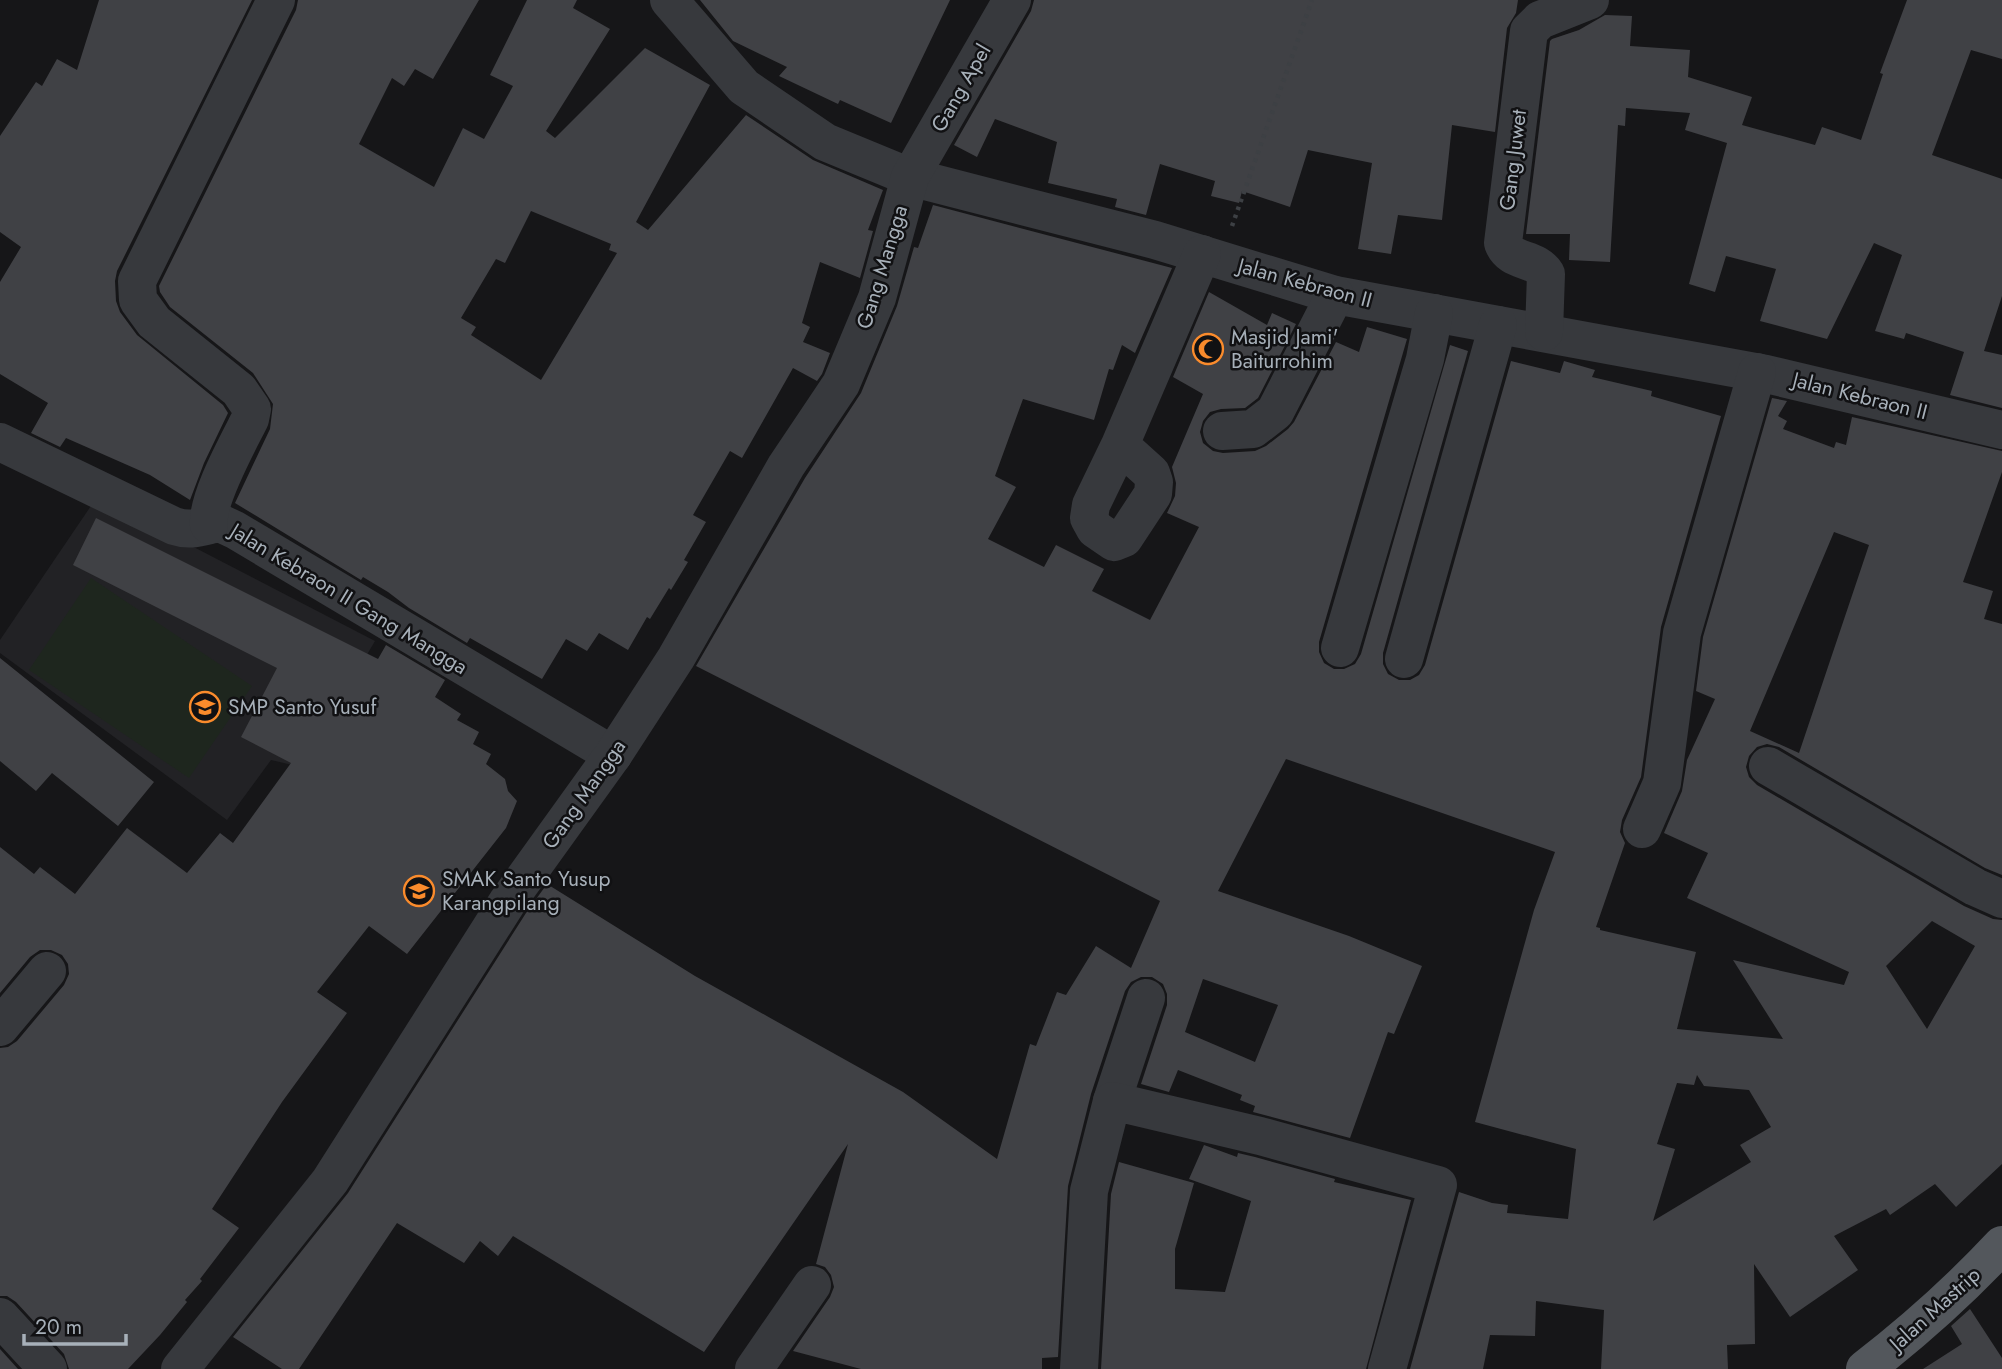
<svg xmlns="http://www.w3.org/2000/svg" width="2002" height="1369" viewBox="0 0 2002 1369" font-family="Jost,sans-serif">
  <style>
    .built { fill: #222225 }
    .green { fill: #1e261e }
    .building { fill: #404145; fill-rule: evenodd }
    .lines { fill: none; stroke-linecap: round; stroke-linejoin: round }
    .path { stroke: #3d4044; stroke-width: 4.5; stroke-dasharray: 3.5 5; stroke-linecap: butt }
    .minor { stroke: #37393d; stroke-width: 38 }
    .major { stroke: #53575c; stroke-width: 38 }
    .labels { text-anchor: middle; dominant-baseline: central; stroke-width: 5; stroke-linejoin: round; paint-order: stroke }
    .street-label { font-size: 21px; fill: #a7b0b9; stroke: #111113 }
    .poi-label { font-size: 21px; fill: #a7b0b9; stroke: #111113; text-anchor: start }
  </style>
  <rect width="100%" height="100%" fill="#161618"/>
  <path class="built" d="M97 497 375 641 301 767 271 760 227 820 0 653V640Z"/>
  <path class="green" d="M91 578 252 686 189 778 29 670Z"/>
  <g class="building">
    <path d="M99 0H252L117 271 115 281 116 301 120 312 137 335 223 405 228 413 204 463 190 500 150 475 66 438 60 447 31 433 48 403 0 374V282L21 247 0 232V136L36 82 42 86 57 59 77 70Z"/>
    <path d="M298 0H479L433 79 415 69 404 86 392 78 359 144 434 187 463 128 484 139 513 86 490 75 527 0H577L573 8 610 29 546 131 555 138 645 48 710 85 636 222 648 230 746 115 813 160 883 190 868 230 873 231 860 278 820 262 802 323 810 327 803 342 830 353 822 374 817 381 793 368 742 458 730 451 693 515 706 522 684 560 688 562 671 590 669 588 650 619 647 617 628 650 599 633 587 651 566 639 542 679 470 638 467 643 409 608 388 592 363 577 361 580 235 503 270 429 273 404 253 373 170 307 160 292 159 286 296 10ZM531 211 611 244 609 250 617 253 541 380 471 335 476 327 461 318 496 259 505 263Z"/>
    <path d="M700 0H950L891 123 840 100 838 104 779 76 787 67 733 41Z"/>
    <path d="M1034 0H1518L1516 13 1507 28 1495 132 1452 125 1442 220 1398 215 1391 254 1358 249 1372 163 1308 150 1290 207 1242 191 1239 203 1211 196 1215 181 1160 164 1146 215 1115 207 1117 199 1048 183 1057 142 995 119 977 157 954 145 1031 11Z"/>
    <path d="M1907 0H2002V59L1971 50 1932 155 2002 179V296L1984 351 2002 355V408L1950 395 1964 352 1906 333 1904 339 1875 331 1902 255 1874 243 1827 339 1760 321 1776 269 1726 256 1715 292 1689 284 1727 143 1685 130 1690 113 1626 108 1625 126 1618 125 1610 262 1569 260 1570 234H1526L1550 41 1552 39 1579 30 1605 15 1632 16 1630 46 1690 50 1688 77 1752 97 1742 125 1815 145 1822 127 1861 140 1883 74 1880 73Z"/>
    <path d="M933 205 1172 268 1135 353 1122 345 1113 370 1109 369 1094 420 1023 399 995 476 1016 487 988 539 1044 567 1056 545 1104 569 1092 591 1150 620 1199 527 1167 513 1175 496 1176 483 1172 467 1203 394 1173 377 1209 292 1267 325 1272 313 1296 324 1258 398 1245 408 1221 409 1210 412 1203 421 1200 432 1203 443 1213 451 1223 453 1255 451 1266 446 1288 429 1294 422 1336 342 1359 352 1367 327 1407 339 1319 642V652L1324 663 1334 669H1344L1355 664 1361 654 1450 345 1468 351 1383 653V664L1388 674 1399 680H1410L1419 675 1425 665 1511 361 1560 373 1564 361 1595 370 1592 377 1652 391 1651 396 1721 416 1661 627 1641 777 1622 820 1620 832 1625 843 1596 927 1600 928V930L1696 952 1677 1029 1783 1039 1733 960 1844 985 1849 972 1687 898 1708 853 1664 833 1682 791 1687 760 1715 699 1696 691 1703 637 1772 398 1787 401 1778 416 1787 421 1783 429 1834 448 1836 442 1846 445 1852 417 2002 451V472L1963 582 1993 591 1984 619 2002 624V875L1985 868 1779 747 1767 744 1757 747 1749 756 1746 767 1749 777 1757 785 1964 906 1993 919 2002 920V1164L1956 1207 1935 1184 1890 1215 1886 1209 1834 1236 1858 1270 1790 1317 1754 1264 1755 1344 1727 1345 1728 1369H1601L1604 1310 1536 1301 1535 1336 1490 1335 1483 1369H1410L1459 1192 1492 1203 1508 1205 1507 1213 1568 1219 1576 1149 1475 1122 1534 910 1555 852 1286 759 1218 891 1349 936 1422 966 1394 1034 1388 1032 1350 1138 1253 1112 1255 1106 1240 1100 1242 1095 1178 1070 1169 1092 1141 1084 1167 1005V994L1163 984 1152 977H1141L1131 982 1125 991 1091 1094 1068 1186 1058 1357 1042 1358V1369H861L793 1351 830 1297 834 1287 831 1275 825 1267 816 1264 848 1144 704 1352 513 1236 498 1256 480 1241 464 1263 397 1223 299 1369H282L233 1337 348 1193 526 913 547 884 695 976 903 1092 997 1159 1030 1044 1036 1046 1057 992 1066 995 1096 946 1131 968 1160 901 696 666 805 478 861 393 897 306 914 247 918 248ZM1834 532 1869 545 1799 753 1750 731ZM1932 921 1975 946 1927 1029 1886 966ZM1203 979 1278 1005 1255 1062 1185 1032ZM1697 1075 1704 1086 1749 1090 1771 1127 1740 1145 1751 1162 1653 1221 1675 1149 1657 1144 1677 1083 1694 1085Z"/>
    <path d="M96 518 378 659 386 645 445 680 435 697 461 714 457 720 479 732 473 744 491 754 486 764 505 779 508 791 517 801 506 828 407 954 369 926 317 992 347 1013 282 1102 212 1209 239 1228 200 1279 202 1281 185 1300 187 1302 160 1335 128 1369H69L64 1354 16 1302 7 1296H0V1048L8 1047 17 1041 64 985 69 974 68 964 62 955 51 950H40L30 957 0 993V847L34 874 40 867 75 894 127 828 187 873 220 833 233 843 291 763 241 737 277 668 73 565Z"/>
    <path d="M0 658 154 782 118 826 52 773 36 791 0 761Z"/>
    <path d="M1204 1145 1237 1157 1238 1153 1255 1157 1335 1179 1334 1182 1411 1200 1366 1369H1101L1111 1194 1119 1162 1194 1183 1175 1249V1289L1225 1292 1251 1201 1189 1179Z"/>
    <path d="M1970 1309 2002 1358V1369H1923L1962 1344 1951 1326Z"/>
    <path d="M0 1349 18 1369H0Z"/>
  </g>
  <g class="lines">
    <path class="path" d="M1232 226 1312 0"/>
    <g class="minor">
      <path d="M669 0 744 87 825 142 910 177 1155 240 1335 295 1766 374 2002 430"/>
      <path d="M1544 332 1546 274C1535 256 1511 264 1503 243L1529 31 1540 20 1590 0"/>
      <path d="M1222 431 1253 429 1275 412 1335 295"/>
      <path d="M0 442 174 526C192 532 202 526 220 523L235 530 613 755"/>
      <path d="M1120 445 1151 473 1154 482 1153 494 1124 538 1114 542 1095 529 1089 518 1091 505 1120 445 1202 254"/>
      <path d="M209 525C206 500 238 443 250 419L252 409 239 390 154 322 138 300 137 281 276 0"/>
      <path d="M1340 648 1425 359 1434 313"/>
      <path d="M1404 659 1498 325"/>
      <path d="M1768 766 1975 887 2002 899"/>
      <path d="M1642 829 1662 783 1682 633 1757 372"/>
      <path d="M0 1027 47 971"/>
      <path d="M1112 1101 1146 998"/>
      <path d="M0 1317 48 1369"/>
      <path d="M180 1369 330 1181 508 901 613 755 676 658 786 466 841 384 877 298 910 177 1012 0"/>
      <path d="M754 1369 812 1285"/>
      <path d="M1079 1369 1089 1191 1112 1101 1260 1136 1438 1185 1387 1369"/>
    </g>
    <path class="major" d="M1865 1369C1913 1332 1960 1290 2002 1245"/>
  </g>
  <defs>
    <g id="mosque-ring" transform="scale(1.575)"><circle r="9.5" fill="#111113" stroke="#fa8b2c" stroke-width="1.5"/><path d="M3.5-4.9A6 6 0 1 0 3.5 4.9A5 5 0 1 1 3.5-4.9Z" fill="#fa8b2c"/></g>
    <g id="school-ring" transform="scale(1.575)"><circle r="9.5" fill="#111113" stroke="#fa8b2c" stroke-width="1.5"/><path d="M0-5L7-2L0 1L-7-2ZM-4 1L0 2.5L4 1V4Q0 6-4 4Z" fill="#fa8b2c"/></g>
  </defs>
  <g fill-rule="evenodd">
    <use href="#mosque-ring" x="1208" y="349"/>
    <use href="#school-ring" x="205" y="707"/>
    <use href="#school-ring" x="419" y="891"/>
  </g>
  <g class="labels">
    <g class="street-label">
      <text transform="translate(961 88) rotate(-60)">Gang Apel</text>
      <text transform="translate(1513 160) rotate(-83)">Gang Juwet</text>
      <text transform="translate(882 267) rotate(-73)">Gang Mangga</text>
      <text transform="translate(1305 283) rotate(15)">Jalan Kebraon II</text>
      <text transform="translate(1860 396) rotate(14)">Jalan Kebraon II</text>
      <text transform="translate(349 599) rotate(31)">Jalan Kebraon II Gang Mangga</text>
      <text transform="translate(584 794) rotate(-55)">Gang Mangga</text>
      <text transform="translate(1935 1309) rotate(-42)">Jalan Mastrip</text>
    </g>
    <g class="poi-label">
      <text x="1231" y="337">Masjid Jami'<tspan x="1231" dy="24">Baiturrohim</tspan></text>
      <text x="228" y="707">SMP Santo Yusuf</text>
      <text x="442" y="879">SMAK Santo Yusup<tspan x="442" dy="24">Karangpilang</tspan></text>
    </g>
  </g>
  <path d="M24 1334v10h102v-10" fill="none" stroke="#a7b0b9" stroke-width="3.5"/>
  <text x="35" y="1334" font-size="21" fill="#a7b0b9" stroke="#111113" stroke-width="5" paint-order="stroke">20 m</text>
</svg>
